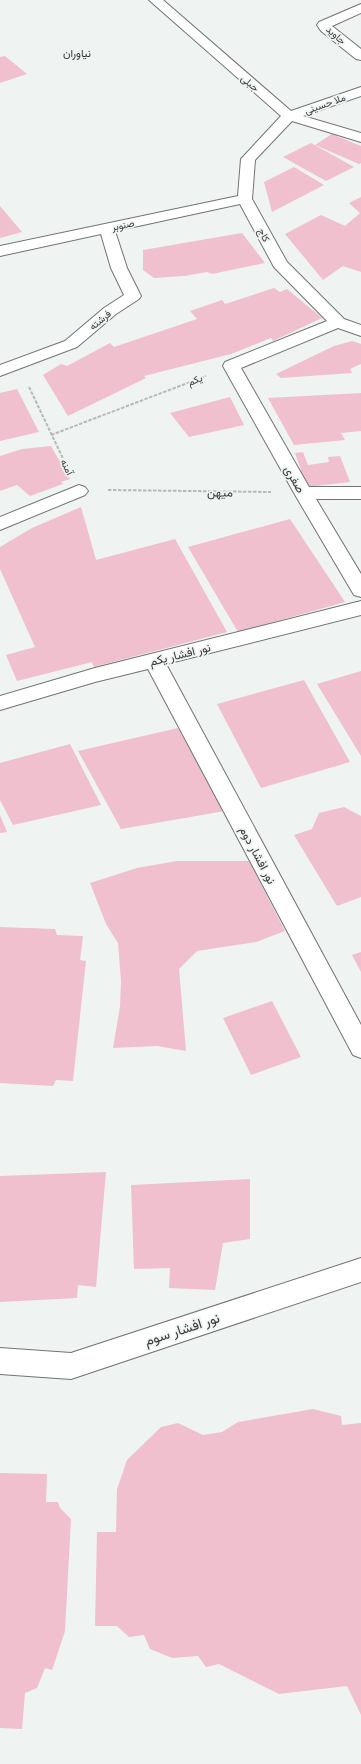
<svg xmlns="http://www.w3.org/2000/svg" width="361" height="1764" viewBox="0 0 361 1764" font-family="Poppins,Vazirmatn,sans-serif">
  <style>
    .building { fill: #f0c0ce }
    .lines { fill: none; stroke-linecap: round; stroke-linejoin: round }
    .street-casing { stroke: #707473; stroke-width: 2 }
    .path { stroke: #b7bab9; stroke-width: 2; stroke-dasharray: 3.5 1.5; stroke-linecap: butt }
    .street { fill: #fff; fill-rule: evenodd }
    .labels { text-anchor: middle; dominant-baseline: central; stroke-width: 3.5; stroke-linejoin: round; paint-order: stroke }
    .far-street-label { font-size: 10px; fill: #373838; stroke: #eff3f2 }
    .far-neighbourhood-label { font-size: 11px; fill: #2e3130; stroke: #eff3f2 }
    .street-label { font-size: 12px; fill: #373838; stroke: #eff3f2 }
    .near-street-label { font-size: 14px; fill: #373838; stroke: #eff3f2 }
  </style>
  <rect width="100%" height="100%" fill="#eff3f2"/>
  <g class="building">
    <path d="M5 56 27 74 0 83V57Z"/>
    <path d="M332 134 361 146V163L359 164 315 145Z"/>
    <path d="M311 143 354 167 326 181 283 157Z"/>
    <path d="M294 167 324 185 272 212 264 182Z"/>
    <path d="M361 197V272L343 266 323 280 285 234 321 215 345 226 360 213 349 203Z"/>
    <path d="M0 206 22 232 0 238Z"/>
    <path d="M242 233 265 263 212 274 207 272 184 276 154 278 143 270V250Z"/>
    <path d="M274 288 280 292 287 289 322 318 273 341 271 338 231 354 144 376 146 378 68 416 43 375 61 364 67 366 110 343 114 347 197 319 190 311 222 300 225 304Z"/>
    <path d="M352 341 361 344V364L350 369 352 373 281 378 276 374 334 346Z"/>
    <path d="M17 389 39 432 0 441V393Z"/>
    <path d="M361 393V431L341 433 345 440 294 445 268 398Z"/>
    <path d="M230 397 244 425 189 437 170 413Z"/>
    <path d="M51 446 70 479 61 482 63 484 30 496 17 485 0 491V456L22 449Z"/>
    <path d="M303 452 308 465 329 462 328 457 340 456 350 482 307 487 295 453Z"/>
    <path d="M81 507 96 560 175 539 227 632 94 667 92 662 17 681 6 655 35 647 0 569V547L32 528Z"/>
    <path d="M290 519 345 602 238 632 188 547Z"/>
    <path d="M361 671V756L317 684Z"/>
    <path d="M304 680 350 762 261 788 217 704Z"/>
    <path d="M178 728 225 811 121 829 78 751Z"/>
    <path d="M70 744 101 805 13 825 0 800V763Z"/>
    <path d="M344 807 361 816V897L337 906 294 835 312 829 319 813Z"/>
    <path d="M0 815 7 832 0 833Z"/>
    <path d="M177 861H249L285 931 256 942 197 951 179 969 186 1051 157 1046 113 1048 120 1007 121 981 118 943 106 924 90 883 137 868Z"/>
    <path d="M0 927 55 929 57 935 83 936 80 960 86 961 73 1081 56 1080 53 1086 0 1083Z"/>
    <path d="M361 952V972L352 955Z"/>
    <path d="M272 1001 301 1057 251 1075 223 1018Z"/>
    <path d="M106 1172 96 1287 78 1285 77 1298 0 1302V1176Z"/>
    <path d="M250 1179V1239L223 1243 215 1290 169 1288 170 1268 134 1269 131 1185Z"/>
    <path d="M313 1409 341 1416 342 1425 361 1423V1715L347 1686 279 1694 219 1664 206 1667 198 1656 172 1658 150 1649 144 1635 129 1637 117 1626H95L97 1532H116L117 1489 127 1460 161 1427 178 1423 203 1435 222 1432 238 1422Z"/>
    <path d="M0 1473 47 1474 46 1502H58L60 1508 71 1519 65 1631 52 1670 45 1668 37 1688 25 1693 22 1729 0 1728Z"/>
  </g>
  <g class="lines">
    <g class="street-casing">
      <g id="street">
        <path d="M149 0H163L291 111 361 87V96L303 116 361 133V142L292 121 255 160 252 199 287 262 344 319 361 325V336L338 328 241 368 309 487H361V499H316L361 574V597L354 595 294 493 223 366 225 362 327 321 274 267 240 204 115 231 127 268 141 296 139 299 116 314 77 347 0 376V365L65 341 104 308 124 295 111 268 101 234 0 256V246L238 196 241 159 281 116Z"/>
        <path d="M361 4V13L332 26 361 49V60L356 59 321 31 317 25 319 22Z"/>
        <path d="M79 485 85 487 88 491 85 495 0 530V517Z"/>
        <path d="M361 601V615L166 664 361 1025V1058L353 1055 148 669 95 682 0 710V696L95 668Z"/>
        <path d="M361 1258V1282L71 1379 0 1374V1348L71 1353Z"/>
      </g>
    </g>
    <g class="path">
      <path d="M29 387 68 469"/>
      <path d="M51 435 206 376"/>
      <path d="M108 490 271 492"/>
    </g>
    <use href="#street" class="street"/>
  </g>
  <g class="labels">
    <g class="far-street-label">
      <text transform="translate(336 35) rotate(42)">جاوید</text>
      <text transform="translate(250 83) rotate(41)">جبلی</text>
      <text transform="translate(325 104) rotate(-19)">ملا حسینی</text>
      <text transform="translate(123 225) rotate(-12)">صنوبر</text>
      <text transform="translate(264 235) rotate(62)">کاج</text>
      <text transform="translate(100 320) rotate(-39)">فرشته</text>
      <text transform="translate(195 380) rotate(-21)">یکم</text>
      <text transform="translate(67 467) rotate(63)">آمنه</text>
    </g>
    <g class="far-neighbourhood-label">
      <text x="77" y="53">نیاوران</text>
    </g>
    <g class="street-label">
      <text transform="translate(295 479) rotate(60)">صفری</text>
      <text transform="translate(220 492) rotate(1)">میهن</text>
      <text transform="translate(180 654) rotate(-14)">نور افشار یکم</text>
      <text transform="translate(258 855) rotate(62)">نور افشار دوم</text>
    </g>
    <g class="near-street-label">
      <text transform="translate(182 1329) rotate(-18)">نور افشار سوم</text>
    </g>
  </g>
</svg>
